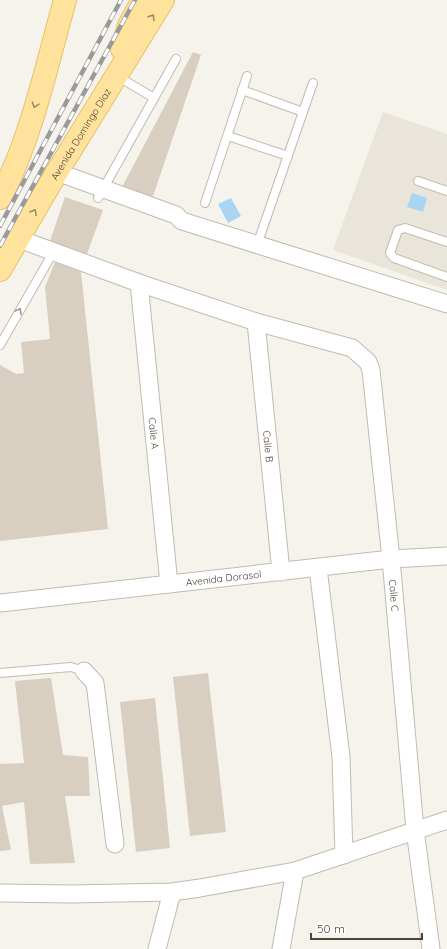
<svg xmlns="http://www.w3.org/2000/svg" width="447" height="949" viewBox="0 0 447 949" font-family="Quicksand,sans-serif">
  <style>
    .residential { fill: #eae5da }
    .water { fill: #a9d4f2 }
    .building { fill: #d8cfc1 }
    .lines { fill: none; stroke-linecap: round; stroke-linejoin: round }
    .lane-casing { stroke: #c2bbae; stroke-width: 10 }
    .street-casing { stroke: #c2bbae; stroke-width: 19 }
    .primary-casing { stroke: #e6c16a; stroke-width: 24 }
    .lane { stroke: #fff; stroke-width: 8 }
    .street { stroke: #fff; stroke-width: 17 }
    .primary { stroke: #ffe39c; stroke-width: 22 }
    .rail-casing { stroke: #9a9a9a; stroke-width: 4.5 }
    .rail { stroke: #fff; stroke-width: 3; stroke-dasharray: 9; stroke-linecap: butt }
    .oneway { stroke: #9c8c66 }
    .oneway2 { stroke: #9c9892 }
    .labels { text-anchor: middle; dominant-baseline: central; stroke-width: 3.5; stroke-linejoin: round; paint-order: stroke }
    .street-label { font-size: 10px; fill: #4b4439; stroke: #fff }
  </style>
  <rect width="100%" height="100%" fill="#f6f3ec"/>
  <path class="residential" d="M383 112 447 134V290L333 250Z"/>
  <g class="water">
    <path d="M412 193 427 198 423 212 407 207Z"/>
    <path d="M231 198 241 216 228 223 218 204Z"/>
  </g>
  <g class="building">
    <path d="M193 52 201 55 151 202 120 191Z"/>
    <path d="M65 197 103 210 87 254 50 241Z"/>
    <path d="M55 262 81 272 108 529 0 541V365L16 374 24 373 21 342 50 339 45 287Z"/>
    <path d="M208 673 226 832 190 836 173 677Z"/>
    <path d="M51 678 63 755 88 757 90 796H65L75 863 30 864 24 802 2 806 11 850 0 851V764L24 763 15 681Z"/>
    <path d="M155 698 170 848 136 852 120 702Z"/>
  </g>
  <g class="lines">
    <g class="lane-casing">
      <g id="lane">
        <path d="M117 76 154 98"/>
        <path d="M242 90 303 112"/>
        <path d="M228 136 288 156"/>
        <path d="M418 181 447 191"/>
        <path d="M98 198 176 59"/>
        <path d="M205 203 247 76"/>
        <path d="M447 242 405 228 398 230 390 253 394 258 447 277"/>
        <path d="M257 245 313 83"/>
        <path d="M0 345 54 251"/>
        <path d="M0 673 71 667 84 671"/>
      </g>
    </g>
    <g class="street-casing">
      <g id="street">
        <path d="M57 172 176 215 182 221 447 304"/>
        <path id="s1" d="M19 239 139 283 256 322 352 348 368 362 371 370 391 559 415 830 431 949"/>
        <path id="s2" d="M139 283 169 584"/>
        <path id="s3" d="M256 322 281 572"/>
        <path d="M318 568 341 757 344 855"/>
        <path id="s4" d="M0 603 391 559 447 556"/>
        <path d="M84 671 95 683 115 844"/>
        <path d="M0 893 71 894 172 892 200 888 295 871 447 820"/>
        <path d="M157 949 172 892"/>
        <path d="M281 949 295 871"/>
      </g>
    </g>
    <g class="primary-casing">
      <g id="primary">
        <path d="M122 49 129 25 143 0"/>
        <path d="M0 198C31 140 47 64 65 0"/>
        <path id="s5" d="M0 270 57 172 163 0"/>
      </g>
    </g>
    <use href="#lane" class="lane"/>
    <use href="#street" class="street"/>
    <use href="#primary" class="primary"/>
    <g class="rail-casing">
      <g id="rail">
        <path d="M0 226 121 0"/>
        <path d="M0 246 135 0"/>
      </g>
    </g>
    <use href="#rail" class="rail"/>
  </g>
  <defs><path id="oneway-chevron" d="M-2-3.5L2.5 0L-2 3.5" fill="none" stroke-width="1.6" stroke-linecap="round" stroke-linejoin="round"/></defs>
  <g class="oneway">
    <use href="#oneway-chevron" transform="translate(152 17) rotate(-58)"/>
    <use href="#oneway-chevron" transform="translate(35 105) rotate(108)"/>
    <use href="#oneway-chevron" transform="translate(34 212) rotate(-61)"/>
  </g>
  <use class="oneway2" href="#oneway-chevron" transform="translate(19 311) rotate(-60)"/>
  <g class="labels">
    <g class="street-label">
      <text stroke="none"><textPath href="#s5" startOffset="158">Avenida Domingo Díaz</textPath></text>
      <text stroke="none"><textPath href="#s2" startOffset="151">Calle A</textPath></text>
      <text stroke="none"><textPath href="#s3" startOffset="125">Calle B</textPath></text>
      <text stroke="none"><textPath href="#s4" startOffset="225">Avenida Dorasol</textPath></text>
      <text stroke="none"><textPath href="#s1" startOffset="607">Calle C</textPath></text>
    </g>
  </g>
  <path d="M311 933v6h111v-6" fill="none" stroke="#4b4439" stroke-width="2"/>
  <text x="317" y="933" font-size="12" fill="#4b4439" stroke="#ffffff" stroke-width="3" paint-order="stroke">50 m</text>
</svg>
